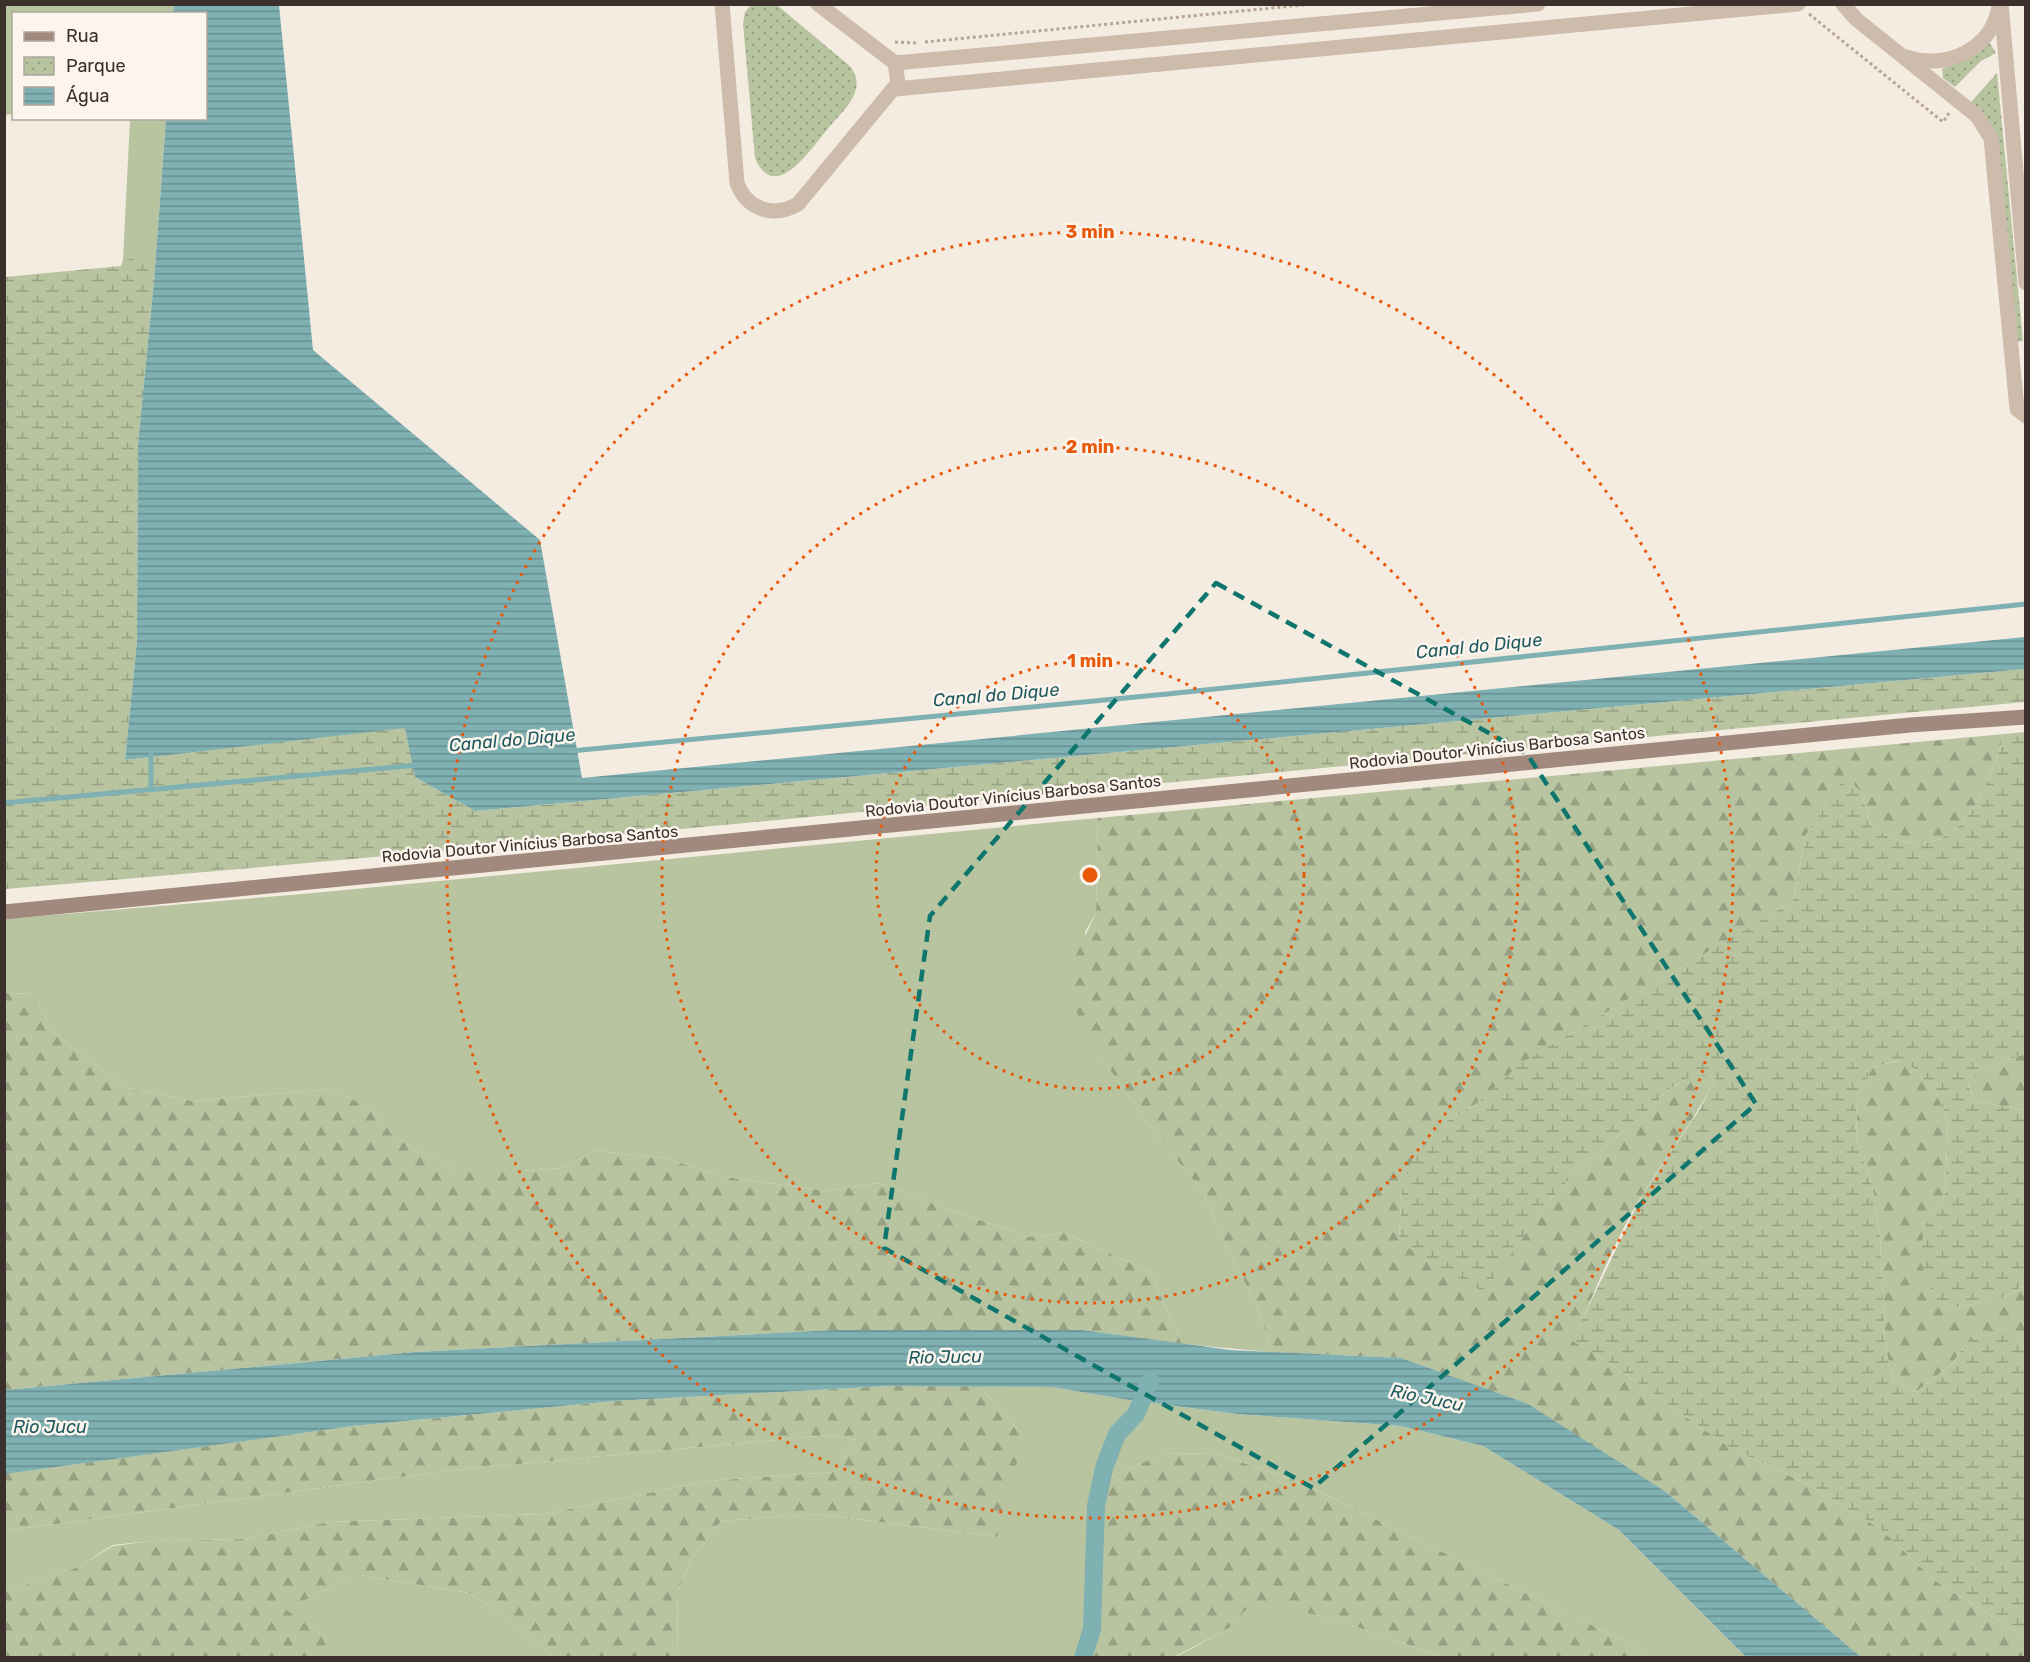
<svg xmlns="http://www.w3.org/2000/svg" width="2030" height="1662" viewBox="0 0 2030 1662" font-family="Rubik,sans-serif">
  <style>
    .grass { fill: #b8c4a0 }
    .forest { fill: url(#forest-firs) }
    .wetland { fill: url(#wetland-marsh) }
    .park { fill: url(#park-dots) }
    .water { fill: url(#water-rules) }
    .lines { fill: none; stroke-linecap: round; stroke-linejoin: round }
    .stream { stroke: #7fb0b2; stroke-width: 5 }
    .canal { stroke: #7fb0b2; stroke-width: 18 }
    .path { stroke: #b9a596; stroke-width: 3; stroke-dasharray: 3 3; stroke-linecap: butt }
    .minor { stroke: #cdbbac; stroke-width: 15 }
    .secondary { stroke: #a18a7d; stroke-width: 15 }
    .marked { fill: none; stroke: #0f766e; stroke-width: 4.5; stroke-dasharray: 12 8; stroke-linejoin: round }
    .ring { fill: none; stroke: #e8590c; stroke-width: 3; stroke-dasharray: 3 6 }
    .labels { text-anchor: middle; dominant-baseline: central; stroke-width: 5; stroke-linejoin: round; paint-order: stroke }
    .street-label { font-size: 16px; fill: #3b302b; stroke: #fbf5ee }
    .water-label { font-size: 18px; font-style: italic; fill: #1f5a5e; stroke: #fbf5ee }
    .centre { fill: #e8590c; stroke: #fbf5ee; stroke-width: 3 }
    .ring-label { font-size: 18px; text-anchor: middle; font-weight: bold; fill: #e8590c; stroke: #fbf5ee; stroke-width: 5; stroke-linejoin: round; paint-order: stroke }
  </style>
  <defs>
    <pattern id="forest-firs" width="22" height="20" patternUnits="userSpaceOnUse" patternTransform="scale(1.5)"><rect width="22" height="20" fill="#b8c4a0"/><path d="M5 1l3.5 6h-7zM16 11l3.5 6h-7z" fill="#97a083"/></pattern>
    <pattern id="wetland-marsh" width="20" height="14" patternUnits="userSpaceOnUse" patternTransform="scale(1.5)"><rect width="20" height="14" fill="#b8c4a0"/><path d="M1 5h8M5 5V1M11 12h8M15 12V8" fill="none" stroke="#97a083"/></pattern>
    <pattern id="park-dots" width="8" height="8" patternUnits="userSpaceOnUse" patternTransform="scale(1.5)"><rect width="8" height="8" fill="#b8c4a0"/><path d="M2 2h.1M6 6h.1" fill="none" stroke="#97a083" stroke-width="1.8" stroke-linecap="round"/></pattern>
    <pattern id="water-rules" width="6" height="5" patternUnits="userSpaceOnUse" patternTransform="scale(1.5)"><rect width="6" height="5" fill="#7fb0b2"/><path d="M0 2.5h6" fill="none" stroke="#699091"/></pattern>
  </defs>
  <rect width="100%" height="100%" fill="#f4ebe1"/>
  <g class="grass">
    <path d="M4 5 5 4 174 5 173 13 14 14 13 114 5 115Z"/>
    <path d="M130 119H166L154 281 144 258 123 260Z"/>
    <path d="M1098 818 1096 913 1085 932 1101 1057 1155 1134 1202 1190 1221 1235 1260 1313 1271 1352 1182 1344 1150 1272 1065 1233 1027 1237 877 1183 828 1191 726 1177 664 1158 596 1151 562 1168 524 1171H458L397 1139 369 1107 331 1089 193 1101 127 1088 53 1032 34 994 5 993V919L303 894Z"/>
    <path d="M979 1386 1052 1387 1129 1400 1237 1414 1401 1426 1483 1446 1619 1530 1746 1657H1652L1626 1642 1302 1483 1217 1454 1164 1453 1103 1481 1097 1618 1084 1657 677 1658 678 1590 692 1558 721 1521 816 1514 997 1537 1019 1431Z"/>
    <path d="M829 1435 856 1440 834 1472 707 1481 545 1514 329 1522 244 1539 150 1541 113 1545 78 1567 5 1592V1531L444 1471Z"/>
    <path d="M359 1575 469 1593 504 1615 553 1657H329V1640L284 1609Z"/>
    <path d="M1255 1599 1340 1621 1443 1657 1174 1658 1229 1628Z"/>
  </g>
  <g class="forest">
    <path d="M2004 734C1986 799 1949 880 1870 825L1862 793 1845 777 1806 835 1793 901 1522 1063 1475 1105 1445 1122 1402 1185 1399 1240 1484 1291 1550 1200 1579 1169 1647 1112 1668 1090 1697 1073 1716 1077C1696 1119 1667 1155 1642 1195 1614 1241 1595 1292 1573 1341L1598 1355 1729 1447 1807 1484 1881 1529 1934 1580 2025 1637V1657H1861L1666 1492 1401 1358 1271 1352 1260 1313 1221 1235 1202 1190 1155 1134 1101 1057 1074 1008V959L1096 913 1098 818Z"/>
    <path d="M5 993 34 994 53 1032 127 1088 193 1101 331 1089 369 1107 397 1139 458 1171H524L562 1168 596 1151 664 1158 726 1177 828 1191 877 1183 1027 1237 1065 1233 1150 1272 1182 1344 1082 1330H834L415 1352 5 1390Z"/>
    <path d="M2025 1054V1110L1974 1101 1968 1083 1978 1070Z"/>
    <path d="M1902 1060 1916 1070 1937 1095 1948 1119 1945 1195 1923 1229 1935 1300 1958 1307 2002 1298 2025 1285V1349L2017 1340 1966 1343 1952 1364 1916 1392 1893 1380 1885 1345 1880 1237 1872 1185 1856 1139 1857 1097 1873 1067Z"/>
    <path d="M889 1386H979L1019 1431V1456L997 1537 816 1514 721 1521 692 1558 678 1590 677 1658 553 1657 504 1615 469 1593 359 1575 285 1609 329 1640V1657H5V1592L78 1567 113 1546 150 1541 244 1539 329 1522 545 1514 707 1481 834 1472 856 1440 829 1435 444 1471 5 1531 4 1474 353 1426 614 1401Z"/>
    <path d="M1164 1453 1217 1454 1302 1483 1626 1642 1652 1657H1443L1340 1621 1255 1600 1229 1628 1174 1657H1084L1097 1618 1103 1481Z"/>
  </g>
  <g class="wetland">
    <path d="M144 257 154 281 138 444 137 641 125 760 406 727 415 777 475 811 2025 669V702C1352 763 679 833 5 889V277L121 266 123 260Z"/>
    <path d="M2025 732V1054L1978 1070 1968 1084 1974 1101 2025 1110V1285L2002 1298 1958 1307 1935 1300 1921 1263 1923 1229 1945 1195 1948 1119 1937 1095 1916 1070 1901 1060 1873 1067 1857 1097 1856 1139 1872 1185 1880 1237 1885 1345 1893 1380 1916 1392 1952 1364 1966 1343 1992 1329 2017 1340 2025 1349V1637L1934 1580 1881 1529 1807 1484 1729 1447 1598 1355 1572 1341 1642 1195 1700 1109 1716 1077 1697 1073 1668 1090 1647 1112 1579 1169 1550 1200 1484 1292 1420 1257 1399 1240 1402 1185 1412 1160 1445 1122 1475 1105 1521 1063 1793 901 1806 835 1845 776 1862 793 1870 825C1949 880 1986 799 2004 734Z"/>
  </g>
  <g class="park">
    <path d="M751 5H777L851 67C855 74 858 80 856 89 853 104 835 119 826 131 811 149 774 205 755 158L743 24 745 12Z"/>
    <path d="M1990 43 1996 53 1981 61 1955 87 1943 78 1942 69 1978 52Z"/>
    <path d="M1997 73 2023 341 2015 342 1992 126 1980 109 1971 102Z"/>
  </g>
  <g class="water">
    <path d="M174 5H279L313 350 540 540 582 778 2025 637V669L475 811 415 777 405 728 125 760 137 641 138 444 154 281 166 119 206 118V14L173 13Z"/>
    <path d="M834 1330H1082L1231 1350 1401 1358 1528 1404 1666 1492 1861 1657H1746L1619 1530 1483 1446 1401 1426 1237 1414 1129 1400 1052 1387 889 1386 614 1401 353 1426 5 1474V1390L415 1352Z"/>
  </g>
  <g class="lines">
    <g class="stream">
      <path d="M571 751 1167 694 2026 604"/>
      <path d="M151 752V789"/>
      <path d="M4 803 418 765"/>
    </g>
    <path class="canal" d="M1083 1658 1092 1629 1096 1506 1104 1468 1117 1434 1136 1414 1150 1381"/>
    <g class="path">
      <path d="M1809 14 1943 122 1949 113"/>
      <path d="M895 42 916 43"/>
      <path d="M925 42 1313 4"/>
    </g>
    <g class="minor">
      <path d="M722 4 737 183C747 210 774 218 798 204L898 83 895 63 818 4"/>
      <path d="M1843 4 1856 19 1977 116 1991 138 2017 409 2026 416"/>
      <path d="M2001 4 2026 283"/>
      <path d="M1907 57C1946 70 1992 50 1999 6"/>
      <path d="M895 63 1538 4"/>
      <path d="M895 89 1798 4"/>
    </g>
    <path class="secondary" d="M4 912 1910 725 2026 717"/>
  </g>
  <path class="marked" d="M1216 583 1527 754 1756 1104 1313 1488 884 1248 930 916Z"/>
  <g class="ring">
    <circle cx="1090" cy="875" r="214"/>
    <circle cx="1090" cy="875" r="428"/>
    <circle cx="1090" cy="875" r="643"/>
  </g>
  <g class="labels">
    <g class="street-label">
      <text transform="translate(1497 748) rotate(-6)">Rodovia Doutor Vinícius Barbosa Santos</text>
      <text transform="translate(1013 796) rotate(-6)">Rodovia Doutor Vinícius Barbosa Santos</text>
      <text transform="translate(530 844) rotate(-5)">Rodovia Doutor Vinícius Barbosa Santos</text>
    </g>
    <g class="water-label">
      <text transform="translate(1479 646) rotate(-6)">Canal do Dique</text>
      <text transform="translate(996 695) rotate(-5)">Canal do Dique</text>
      <text transform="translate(512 740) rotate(-5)">Canal do Dique</text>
      <text transform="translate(945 1357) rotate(-1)">Rio Jucu</text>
      <text transform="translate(1427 1398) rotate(12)">Rio Jucu</text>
      <text x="50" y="1427">Rio Jucu</text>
    </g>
  </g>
  <circle cx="1090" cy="875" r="9" class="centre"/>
  <g class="ring-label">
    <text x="1090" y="238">3 min</text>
    <text x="1090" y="453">2 min</text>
    <text x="1090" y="667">1 min</text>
  </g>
  <rect width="2030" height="1662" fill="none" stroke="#3b302b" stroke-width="12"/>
  <rect x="12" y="12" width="195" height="108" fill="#fbf5ee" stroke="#aea6a0" stroke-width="1.5"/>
  <rect x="24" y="32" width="30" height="9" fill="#a18a7d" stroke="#aea6a0" stroke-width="1.5"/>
  <text x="66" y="42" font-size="18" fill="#3b302b">Rua</text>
  <rect x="24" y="57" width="30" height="18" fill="url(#park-dots)" stroke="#aea6a0" stroke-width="1.5"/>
  <text x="66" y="72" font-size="18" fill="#3b302b">Parque</text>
  <rect x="24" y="87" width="30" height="18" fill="url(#water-rules)" stroke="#aea6a0" stroke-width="1.5"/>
  <text x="66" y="102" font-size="18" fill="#3b302b">Água</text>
</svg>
